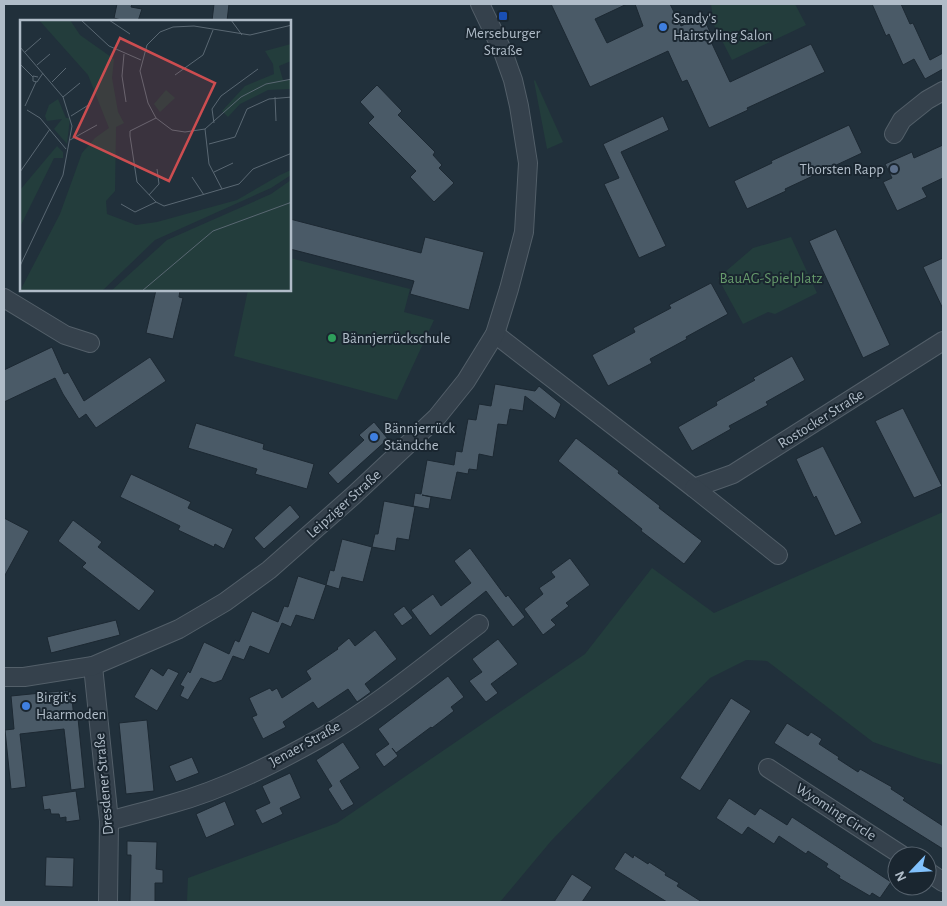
<svg xmlns="http://www.w3.org/2000/svg" width="947" height="906" viewBox="0 0 947 906" font-family="'Alegreya Sans',sans-serif">
  <style>
    .green { fill: #233d3c }
    .building { fill: #4a5a67; stroke: #1c2832 }
    .lines { fill: none; stroke-linecap: round; stroke-linejoin: round }
    .minor-casing { stroke: #535f69; stroke-width: 20 }
    .minor { stroke: #35414c; stroke-width: 18 }
    .transit-dot { fill: #1a4fb4; stroke: #1a2630; stroke-width: 2 }
    .shop-dot { fill: #3f7fe0; stroke: #1a2630; stroke-width: 2 }
    .service-dot { fill: #5c6f8a; stroke: #1a2630; stroke-width: 2 }
    .leisure-dot { fill: #2e9e5b; stroke: #1a2630; stroke-width: 2 }
    .labels { text-anchor: middle; dominant-baseline: central; stroke-width: 4; stroke-linejoin: round; paint-order: stroke }
    .poi-label { font-size: 15px; fill: #b0bcc8; stroke: #1a2630; text-anchor: start }
    .park-label { font-size: 15px; fill: #669a6b; stroke: #1a2630 }
    .street-label { font-size: 15px; fill: #b0bcc8; stroke: #1a2630 }
    .inset-road { fill: none; stroke: #5a6873; stroke-width: 1 }
    .view { fill: #cc4d50; fill-opacity: 0.15; stroke: #cc4d50; stroke-width: 2.5 }
    .inset-edge { fill: none; stroke: #b0bcc8; stroke-width: 2.5 }
  </style>
  <rect width="100%" height="100%" fill="#21303b"/>
  <g class="green">
    <path d="M711 4H795L806 25 732 60 714 25Z"/>
    <path d="M535 80 563 142 547 149 534 81Z"/>
    <path d="M791 237 817 293 775 314 768 312 743 324 718 278 753 248Z"/>
    <path d="M290 258 410 289 404 312 434 320 397 400 234 356 248 290H290Z"/>
    <path d="M943 512V765L921 759 873 742 767 661 746 660 710 678 551 841 500 902H187L188 878 337 823 585 654 652 568 714 613Z"/>
  </g>
  <g class="building">
    <path d="M117 4H132L131 7 142 9 138 21H125L114 18Z"/>
    <path d="M214 4H229L227 21H212Z"/>
    <path d="M551 4H627L595 19 607 43 643 26 635 4H670L681 26 703 16 710 32 707 33 730 82 811 44 825 72 747 108 748 110 709 128 687 80 682 82 668 51 590 87Z"/>
    <path d="M872 4H901L910 24 913 23 930 60 943 53V69L925 79 914 59 903 65 889 34 886 36Z"/>
    <path d="M377 85 402 111 398 115 435 152 433 155 442 165 439 168 454 183 434 202 410 177 416 171 368 123 374 117 360 102Z"/>
    <path d="M663 116 669 130 621 152 666 246 639 258 604 184 619 178 603 144Z"/>
    <path d="M849 125 862 153 785 189 786 191 747 209 734 181 772 163 771 161Z"/>
    <path d="M943 145V178L922 188 927 197 897 211 883 182 892 178 885 164 912 152 914 158Z"/>
    <path d="M290 219 421 253 425 237 484 252 469 310 410 294 414 281 290 249Z"/>
    <path d="M836 229 890 345 863 358 809 241Z"/>
    <path d="M943 258V309L923 267Z"/>
    <path d="M711 283 728 314 686 337 687 339 650 359 652 363 608 386 592 355 635 332 633 328 671 308 669 305Z"/>
    <path d="M156 290H180L179 297 183 298 173 339 146 333Z"/>
    <path d="M52 347 64 374 68 372 84 401 150 357 166 381 96 428 86 414 79 419 63 394 55 378 4 402V370Z"/>
    <path d="M792 356 805 380 766 402 768 405 729 426 731 429 692 451 678 427 717 405 716 402 755 380 753 378Z"/>
    <path d="M495 384 535 391 539 386 561 404 555 419 525 396 523 411 510 409 507 425 498 424 493 457 479 454 477 470 469 469 468 474 457 472 451 500 422 495 431 497 429 509 413 506 415 493 421 494 427 460 454 465 456 451 462 452 468 419 476 420 479 404 491 406Z"/>
    <path d="M903 408 942 486 914 498 875 421Z"/>
    <path d="M374 422 388 439 338 484 328 473 364 440 359 435Z"/>
    <path d="M196 423 264 444 263 449 314 464 307 489 255 474 257 469 188 448Z"/>
    <path d="M576 438 619 471 618 473 660 506 659 508 702 541 684 564 641 531 642 529 558 461Z"/>
    <path d="M823 446 862 523 835 536 816 496 814 498 796 459Z"/>
    <path d="M131 474 191 502 188 508 233 529 224 549 215 544 214 547 178 530 180 526 120 497Z"/>
    <path d="M384 501 415 507 409 540 397 538 395 551 372 547 375 534H378Z"/>
    <path d="M290 505 300 517 264 549 254 538Z"/>
    <path d="M4 518 29 531 4 577Z"/>
    <path d="M73 520 102 542 98 547 155 591 139 611 82 567 86 563 58 541Z"/>
    <path d="M342 539 372 547 363 582 342 577 339 589 326 585 330 570 334 571Z"/>
    <path d="M470 548 506 597 508 595 525 617 513 627 486 591 430 636 411 610 433 594 441 606 471 583 454 561Z"/>
    <path d="M570 558 590 585 566 603 569 606 551 620 556 625 543 635 524 609 543 594 539 588 555 577 551 572Z"/>
    <path d="M298 576 326 585 314 620 296 615 291 627 282 623 269 654 250 646 244 660 233 656 222 680 214 683 201 678 188 700 180 696 184 687 180 685 188 671 190 673 204 642 229 654 235 640 239 642 252 611 278 622 284 606 288 607Z"/>
    <path d="M404 606 413 618 402 626 393 614Z"/>
    <path d="M116 620 120 635 51 653 47 637Z"/>
    <path d="M375 630 397 659 365 684 371 692 357 702 348 689 318 709 313 702 283 722 286 727 263 739 252 717 257 715 249 698 270 688 272 691 277 688 282 698 311 679 306 671 338 649 337 648 349 638 355 646Z"/>
    <path d="M498 639 518 664 491 684 498 693 486 702 469 681 482 672 472 659Z"/>
    <path d="M151 668 163 676 168 668 179 673 157 711 134 697Z"/>
    <path d="M448 676 464 697 451 707 454 711 432 728 431 727 396 753 392 748 398 756 384 767 375 754 389 744 378 729Z"/>
    <path d="M71 690 74 718H78L85 788 71 790 64 729 20 734 26 787 11 789 5 730 14 729 11 696Z"/>
    <path d="M731 698 751 711 700 791 680 778Z"/>
    <path d="M147 720 154 791 126 794 119 723Z"/>
    <path d="M787 723 808 736 811 732 822 739 819 744 839 757 838 759 858 772 860 769 892 787 891 789 905 798 903 800 943 826V849L774 743Z"/>
    <path d="M343 742 360 768 340 781 354 804 342 811 328 789 332 786 316 760Z"/>
    <path d="M192 757 199 773 176 782 169 766Z"/>
    <path d="M290 773 301 798 280 808 283 814 262 824 255 810 270 803 262 786Z"/>
    <path d="M76 791 80 820 66 822V817L60 818 59 814H51L50 809 44 810 42 796Z"/>
    <path d="M729 798 755 815 760 808 787 825 792 817 891 882 880 898 872 893 870 896 839 878 840 876 826 867 828 864 808 851 806 854 779 836 774 844 748 827 742 835 716 818Z"/>
    <path d="M225 801 235 825 206 838 196 814Z"/>
    <path d="M127 841 157 842 156 869 163 870V883H155V902H130L131 855H127Z"/>
    <path d="M625 852 633 858 634 855 648 864 649 862 666 873 665 875 679 883 677 886 702 902H667L622 874 614 869Z"/>
    <path d="M46 857 74 858 73 887 45 886Z"/>
    <path d="M572 874 592 887 582 902H554Z"/>
  </g>
  <g class="lines">
    <g class="minor-casing">
      <g id="minor">
        <path d="M894 134 902 120 927 100 943 91"/>
        <path d="M4 298 65 335 90 343"/>
        <path d="M495 334 694 488 733 474 943 341"/>
        <path d="M694 488 778 555"/>
        <path d="M93 666 109 821 108 902"/>
        <path d="M4 677H24L93 666 179 629 225 602 269 570 354 495 437 417 466 381 495 334 509 289 524 232 528 163 519 106 513 80 503 52 480 4"/>
        <path d="M768 768 903 856"/>
        <path d="M109 821C130 815 151 810 171 804 225 789 276 763 324 736 378 705 430 661 479 624"/>
        <path d="M927 871 943 882"/>
      </g>
    </g>
    <use href="#minor" class="minor"/>
  </g>
  <rect class="transit-dot" x="498" y="11" width="10" height="10" rx="2.5"/>
  <g class="shop-dot">
    <circle cx="663" cy="27" r="5"/>
    <circle cx="374" cy="437" r="5"/>
    <circle cx="26" cy="706" r="5"/>
  </g>
  <circle class="service-dot" cx="894" cy="169" r="5"/>
  <circle class="leisure-dot" cx="332" cy="338" r="5"/>
  <g class="labels">
    <g class="poi-label">
      <text x="673" y="18">Sandy's<tspan x="673" dy="17">Hairstyling Salon</tspan></text>
      <text x="503" y="33" text-anchor="middle">Merseburger<tspan x="503" dy="17">Straße</tspan></text>
      <text x="884" y="169" text-anchor="end">Thorsten Rapp</text>
      <text x="342" y="338">Bännjerrückschule</text>
      <text x="384" y="428">Bännjerrück<tspan x="384" dy="17">Ständche</tspan></text>
      <text x="36" y="697">Birgit's<tspan x="36" dy="17">Haarmoden</tspan></text>
    </g>
    <g class="park-label">
      <text x="771" y="278">BauAG-Spielplatz</text>
    </g>
    <g class="street-label">
      <text transform="translate(821 419) rotate(-32)">Rostocker Straße</text>
      <text transform="translate(344 504) rotate(-42)">Leipziger Straße</text>
      <text transform="translate(305 744) rotate(-29)">Jenaer Straße</text>
      <text transform="translate(104 784) rotate(-95)">Dresdener Straße</text>
      <text transform="translate(836 812) rotate(33)">Wyoming Circle</text>
    </g>
  </g>
  <g transform="translate(20 20)">
    <rect width="271" height="271" fill="#21303b"/>
    <path d="M19 0H50L60 15 94 39 92 58 98 92 104 103 96 107 95 171 86 181 87 194 116 205 137 202 217 180 260 155 271 150V155L251 168 135 220 82 271H0L40 194 62 133 75 118 89 108 68 55ZM271 24V41L259 46 263 60H271V69L248 70 220 84 208 97 202 91 225 66 254 54 253 44 245 31ZM146 70 155 78 140 92 134 84ZM38 79 46 98H50L47 124 34 109 42 99 27 101 25 96 29 85ZM37 126 43 132V138H34L0 207V170ZM271 160V271H91L147 220 251 174Z" fill="#233d3c"/>
    <path class="inset-road" d="M61 0 89 26 121 40M89 0 110 14M211 0 222 15M272 5 230 15 174 6 153 7 140 12 127 25 120 51 128 83 136 98 152 110 165 112 185 109 221 77 246 64 272 59M0 27 43 77 52 106 43 155 0 246M5 32 21 18M104 34 102 56 106 82M0 44 13 57M17 45 30 34M155 55 183 35 193 10M18 57 13 56V61L17 62 23 53M32 62 46 48M43 77 60 63M255 77 256 101M5 86 16 62M7 90 20 98 46 129M51 96 70 84M136 98 110 111V116L117 162 136 182 144 186 219 164 233 149 272 133M194 103 192 89 201 76 238 49M185 109 189 144 202 169M50 120 77 105M189 124 215 117 227 89 249 79 272 77M0 152 30 109M194 152 213 143M172 157 184 175M129 175 139 164 137 149M101 184 115 192 136 182M122 271 193 211 272 182"/>
    <path class="view" d="M100 18 195 63 149 161 54 117Z"/>
    <rect width="271" height="271" class="inset-edge"/>
  </g>
  <rect width="947" height="906" fill="none" stroke="#b0bcc8" stroke-width="10"/>
  <g transform="translate(912 871) rotate(245)"><circle r="24" fill="#1a2630" stroke="#56626d"/>
  <path d="M0-4L9 19L0 12L-9 19Z" fill="#81c1fc"/>
  <text y="-8" font-size="14" font-weight="bold" text-anchor="middle" fill="#b0bcc8">N</text>
  </g>
</svg>
